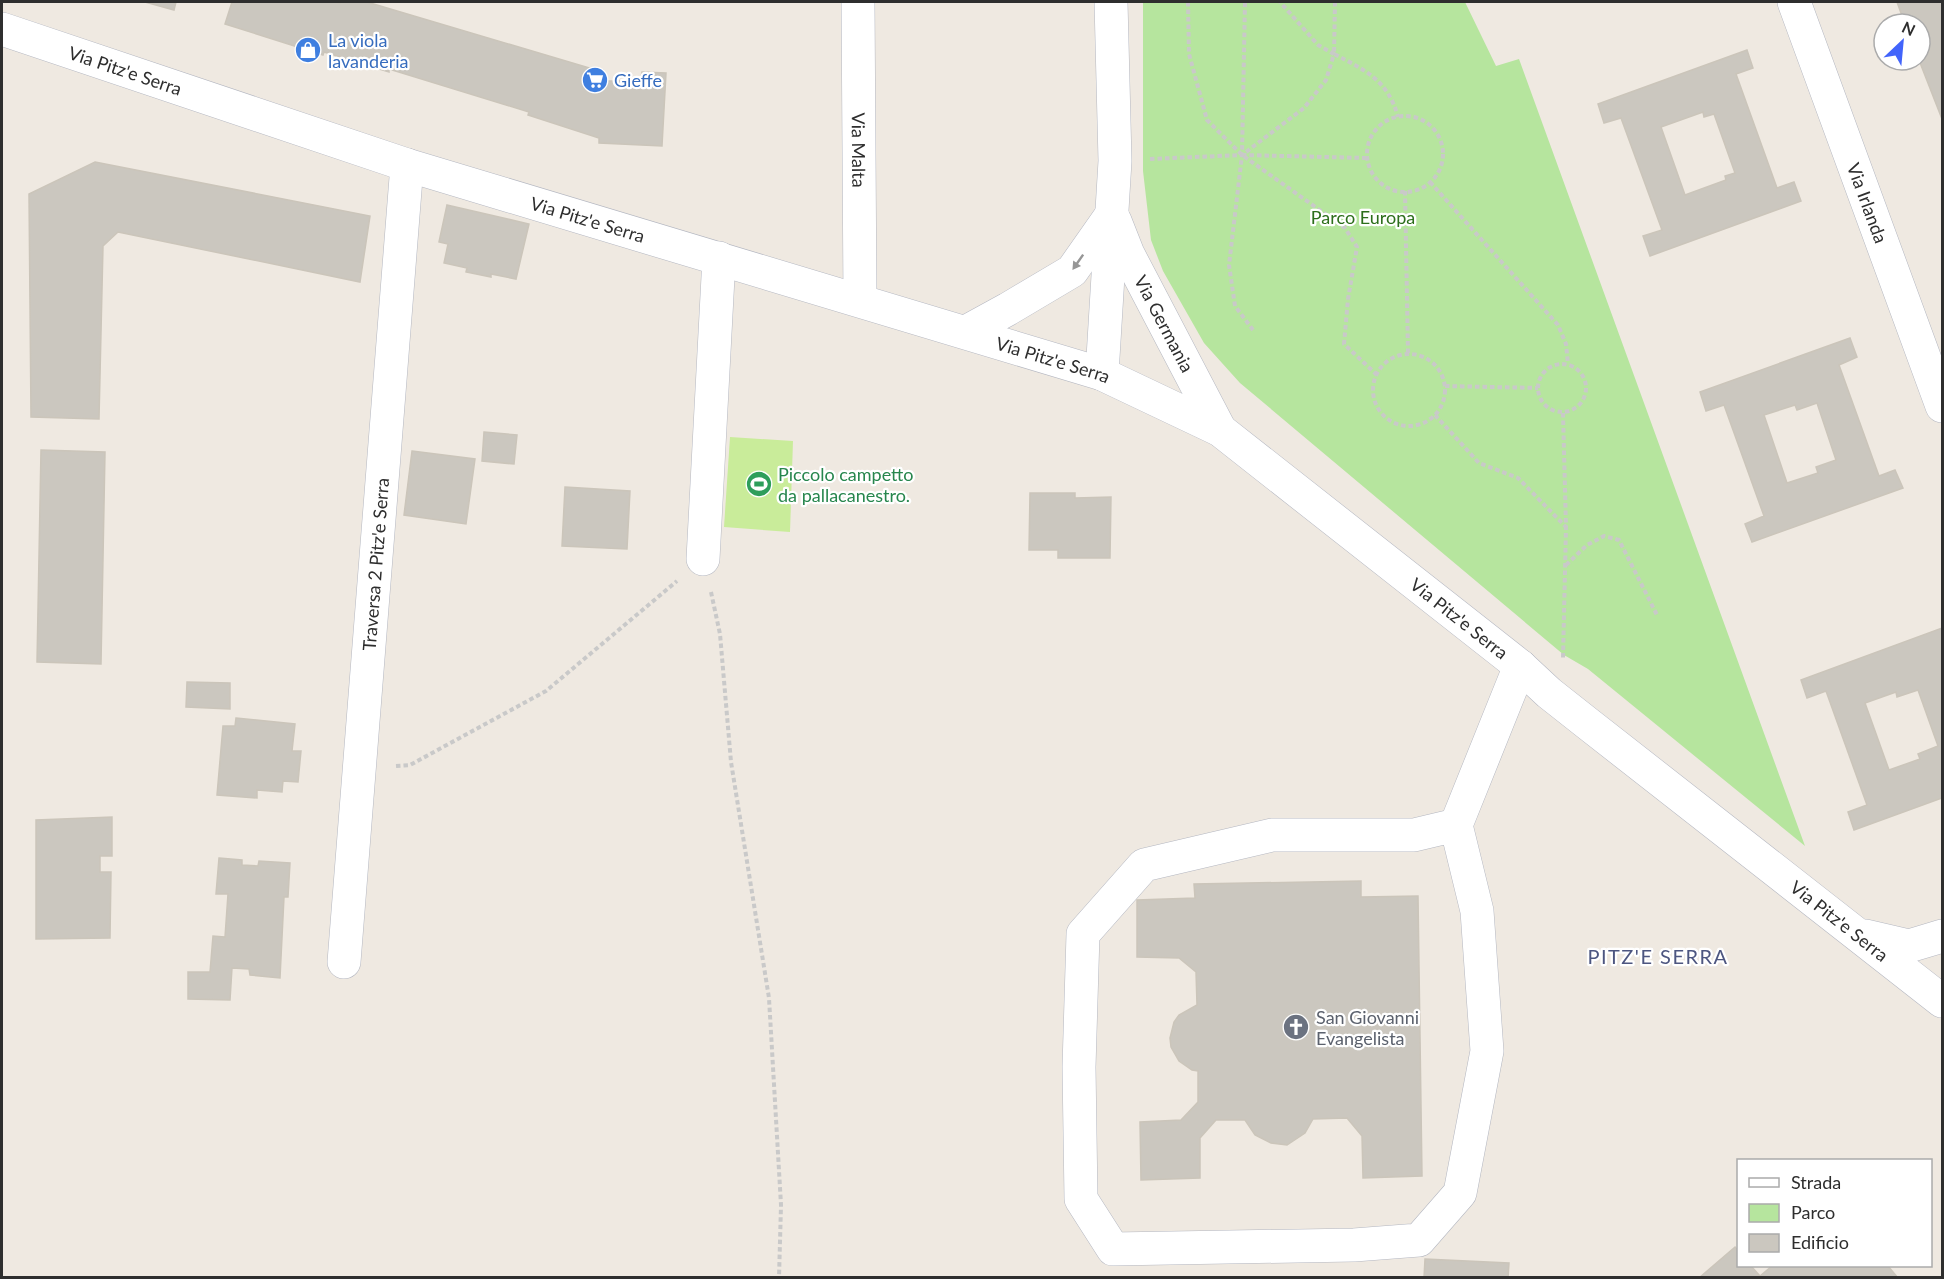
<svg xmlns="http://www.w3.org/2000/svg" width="1944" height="1279" viewBox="0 0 1944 1279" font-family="Lato,sans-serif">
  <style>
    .green { fill: #b6e59e }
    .pitch { fill: #c9ec9a }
    .building { fill: #cbc7bf; stroke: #cbc5ba; stroke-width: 1.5; fill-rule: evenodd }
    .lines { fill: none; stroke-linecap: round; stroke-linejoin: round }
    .minor-casing { stroke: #b4b7c1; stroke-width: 34 }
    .path { stroke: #c9c9c9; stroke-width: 4; stroke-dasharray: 4.5 3; stroke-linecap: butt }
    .minor { stroke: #fff; stroke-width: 33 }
    .oneway { fill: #969696 }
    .labels { text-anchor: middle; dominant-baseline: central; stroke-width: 4.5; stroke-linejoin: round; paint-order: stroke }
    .shop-label { font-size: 18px; fill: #366cbe; stroke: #fff; text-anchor: start }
    .street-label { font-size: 18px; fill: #2e2e2e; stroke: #fff }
    .park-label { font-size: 18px; fill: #2c6e1b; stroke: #fff }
    .leisure-label { font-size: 18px; fill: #27864d; stroke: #fff; text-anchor: start }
    .worship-label { font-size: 18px; fill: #5b616d; stroke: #fff; text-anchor: start }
    .neighbourhood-label { font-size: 20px; letter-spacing: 1.5px; fill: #4d5680; stroke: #fff }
  </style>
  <rect width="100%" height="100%" fill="#efe9e1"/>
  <path class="green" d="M1143 2H1465L1496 66 1519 59 1805 846 1588 669 1564 655 1240 383 1204 343 1163 271 1151 240 1143 171Z"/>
  <path class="pitch" d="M730 437 793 441 790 532 724 527Z"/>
  <g class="building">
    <path d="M145 2H176L174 10Z"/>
    <path d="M232 2H334L340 3 341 2H367L603 72 602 81H640L642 72 666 73 662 146 599 143V138L528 115 529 112 389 69V72L324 52 323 55 225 24Z"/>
    <path d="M1897 2H1942V119L1919 60 1920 24H1905Z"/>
    <path d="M1747 50 1753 68 1736 74 1777 188 1794 182 1801 201 1650 256 1643 236 1662 230 1621 118 1604 123 1598 104ZM1703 112 1704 117 1714 114 1735 173 1725 176 1726 180 1685 195 1661 127Z"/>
    <path d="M95 162 370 216 360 282 118 232 103 246 99 419 31 417 29 194Z"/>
    <path d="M447 205 529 224 516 279 491 274V277L466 272 467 268 444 263 448 244 439 242Z"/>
    <path d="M1850 338 1857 357 1839 365 1879 476 1895 470 1903 488 1752 542 1745 524 1764 516 1724 405 1706 411 1700 392ZM1817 403 1836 460 1816 467 1818 473 1787 483 1764 415 1795 405 1797 410Z"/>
    <path d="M484 432 517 435 514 464 482 461Z"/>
    <path d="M41 450 105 452 101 664 37 662Z"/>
    <path d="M412 451 475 459 466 524 404 515Z"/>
    <path d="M565 487 630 491 627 549 562 546Z"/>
    <path d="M1030 493H1075V498L1111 497 1110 558H1058V550H1029Z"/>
    <path d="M1942 628V798L1854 830 1848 812 1867 805 1826 691 1807 698 1801 680ZM1918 690 1938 746 1918 754 1920 759 1889 770 1865 703 1896 692 1897 697Z"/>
    <path d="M187 682 230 683V709L186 707Z"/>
    <path d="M236 718 295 724 292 751H301L298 782 283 781 282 792 257 790V798L217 795 223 726H235Z"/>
    <path d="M112 817V856H100V872H111L110 938 36 939V820Z"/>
    <path d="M219 858 242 860V865L258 866 259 861 290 863 288 897H284L280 978 250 975 249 969 232 968 230 1000 188 999V972H210L213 936 225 937 228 894H216Z"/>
    <path d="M1361 881V897L1418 896 1422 1176 1363 1178 1362 1136 1347 1118 1313 1119 1305 1133 1287 1145 1271 1143 1255 1135 1245 1120H1216L1200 1138V1178L1141 1180 1140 1122 1181 1120 1198 1102V1071L1192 1070 1179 1061 1171 1047 1170 1038 1174 1022 1179 1015 1197 1005 1196 972 1179 958 1137 957V900L1195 898 1194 884Z"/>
    <path d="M1735 1247 1738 1251V1266H1751L1760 1276 1772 1266H1888L1898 1278H1699Z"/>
    <path d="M1425 1259 1509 1263 1508 1278H1424Z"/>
  </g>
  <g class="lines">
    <g class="minor-casing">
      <g id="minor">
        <path id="s1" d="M858 2 860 300"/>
        <path id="s2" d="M1794 2 1942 406"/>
        <path id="s3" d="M2 29 407 165 1102 374 1220 430 1520 666 1549 693 1587 723 1942 1001"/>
        <path id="s4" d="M1115 221 1128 254 1220 430"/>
        <path d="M966 332 1008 309 1072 271 1112 214"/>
        <path d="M1102 374 1115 161 1111 2"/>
        <path d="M703 559 719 258"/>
        <path d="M1456 825 1414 835H1272L1144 865 1083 934 1079 1067 1081 1199 1113 1249 1354 1245 1419 1240 1460 1193 1487 1051 1477 911 1456 825 1520 666"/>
        <path d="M1866 936 1909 946 1942 936"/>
        <path id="s5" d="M344 962 407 165"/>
      </g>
    </g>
    <g class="path">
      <path d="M1188 2 1189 54 1207 120 1242 155 1345 228 1357 247 1348 299 1344 344 1377 375"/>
      <path d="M1335 2 1334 54C1365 70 1388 80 1398 117"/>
      <circle cx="1405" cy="154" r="38"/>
      <path d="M1242 155 1367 158"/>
      <path d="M1150 159 1242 155 1245 2"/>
      <path d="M1430 182 1558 325 1566 344 1568 364"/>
      <path d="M1405 191 1408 353"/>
      <path d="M1253 330 1235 306 1229 265 1242 155 1304 108 1326 80 1334 54 1318 45 1280 2"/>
      <circle cx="1409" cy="390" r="36"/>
      <circle cx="1562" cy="388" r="24"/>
      <path d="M1445 386 1538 388"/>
      <path d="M1563 413 1566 527 1563 658"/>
      <path d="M1435 415 1479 463 1518 478 1566 527"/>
      <path d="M1566 565 1587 545 1604 536 1619 540 1657 615"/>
      <path d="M711 592 720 634 731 762 769 998 781 1205 779 1278"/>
      <path d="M396 766 410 765 546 691 677 581"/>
    </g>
    <use href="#minor" class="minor"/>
  </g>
  <defs><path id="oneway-solid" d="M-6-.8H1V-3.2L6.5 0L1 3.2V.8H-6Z" transform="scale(1.5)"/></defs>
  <use class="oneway" href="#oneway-solid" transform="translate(1078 262) rotate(125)"/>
  <defs>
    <g id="shop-disc" transform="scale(1.35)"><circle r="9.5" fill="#3f7fe0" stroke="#fff"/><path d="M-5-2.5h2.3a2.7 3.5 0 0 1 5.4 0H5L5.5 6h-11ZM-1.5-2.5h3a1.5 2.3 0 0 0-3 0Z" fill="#fff"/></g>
    <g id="supermarket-disc" transform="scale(1.35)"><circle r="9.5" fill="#3f7fe0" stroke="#fff"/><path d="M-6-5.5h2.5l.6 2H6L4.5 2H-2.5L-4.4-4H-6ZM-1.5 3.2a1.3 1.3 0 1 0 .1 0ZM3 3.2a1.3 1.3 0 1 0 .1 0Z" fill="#fff"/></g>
    <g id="stadium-disc" transform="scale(1.35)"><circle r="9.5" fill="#2e9e5b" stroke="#fff"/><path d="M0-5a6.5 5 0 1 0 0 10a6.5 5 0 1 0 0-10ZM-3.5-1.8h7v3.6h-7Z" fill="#fff"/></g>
    <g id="church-disc" transform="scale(1.35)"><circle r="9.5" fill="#6b7280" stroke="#fff"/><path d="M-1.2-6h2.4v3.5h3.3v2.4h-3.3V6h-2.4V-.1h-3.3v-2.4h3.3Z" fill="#fff"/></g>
  </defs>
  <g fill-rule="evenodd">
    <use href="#shop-disc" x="308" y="50"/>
    <use href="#supermarket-disc" x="595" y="80"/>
    <use href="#stadium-disc" x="759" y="484"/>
    <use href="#church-disc" x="1296" y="1027"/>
  </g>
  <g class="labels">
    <g class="shop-label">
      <text x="328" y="40">La viola<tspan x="328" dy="21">lavanderia</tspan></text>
      <text x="614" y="80">Gieffe</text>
    </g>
    <g class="street-label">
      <text stroke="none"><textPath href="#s3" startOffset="130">Via Pitz'e Serra</textPath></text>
      <text stroke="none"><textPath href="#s1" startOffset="148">Via Malta</textPath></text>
      <text stroke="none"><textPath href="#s2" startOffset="214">Via Irlanda</textPath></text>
      <text stroke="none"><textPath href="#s3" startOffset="616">Via Pitz'e Serra</textPath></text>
      <text stroke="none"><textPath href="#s4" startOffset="114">Via Germania</textPath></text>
      <text stroke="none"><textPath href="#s3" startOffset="1102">Via Pitz'e Serra</textPath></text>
      <text stroke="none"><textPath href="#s5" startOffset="399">Traversa 2 Pitz'e Serra</textPath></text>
      <text stroke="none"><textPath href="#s3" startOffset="1588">Via Pitz'e Serra</textPath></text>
      <text stroke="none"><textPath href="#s3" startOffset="2074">Via Pitz'e Serra</textPath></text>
    </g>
    <g class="park-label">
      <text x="1363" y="217">Parco Europa</text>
    </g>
    <g class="leisure-label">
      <text x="778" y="474">Piccolo campetto<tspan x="778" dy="21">da pallacanestro.</tspan></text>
    </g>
    <g class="worship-label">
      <text x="1316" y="1017">San Giovanni<tspan x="1316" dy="21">Evangelista</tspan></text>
    </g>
    <g class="neighbourhood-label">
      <text x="1658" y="956">PITZ'E SERRA</text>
    </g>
  </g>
  <rect width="1944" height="1279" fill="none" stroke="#2e2e2e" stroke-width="6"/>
  <rect x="1737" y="1159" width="195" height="108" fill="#ffffff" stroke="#ababab" stroke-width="1.5"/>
  <rect x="1749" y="1178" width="30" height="9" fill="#ffffff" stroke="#ababab" stroke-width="1.5"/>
  <text x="1791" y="1189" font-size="18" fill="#2e2e2e">Strada</text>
  <rect x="1749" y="1204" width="30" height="18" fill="#b6e59e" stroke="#ababab" stroke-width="1.5"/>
  <text x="1791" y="1219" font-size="18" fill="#2e2e2e">Parco</text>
  <rect x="1749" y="1234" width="30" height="18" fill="#cbc7bf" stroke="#ababab" stroke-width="1.5"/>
  <text x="1791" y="1249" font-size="18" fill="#2e2e2e">Edificio</text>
  <g transform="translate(1902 42) rotate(26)"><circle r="28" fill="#ffffff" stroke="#ababab" stroke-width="1.5"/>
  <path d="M0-4.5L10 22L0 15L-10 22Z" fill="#4264fb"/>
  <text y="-9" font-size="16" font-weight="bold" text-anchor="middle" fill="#2e2e2e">N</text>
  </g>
</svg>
